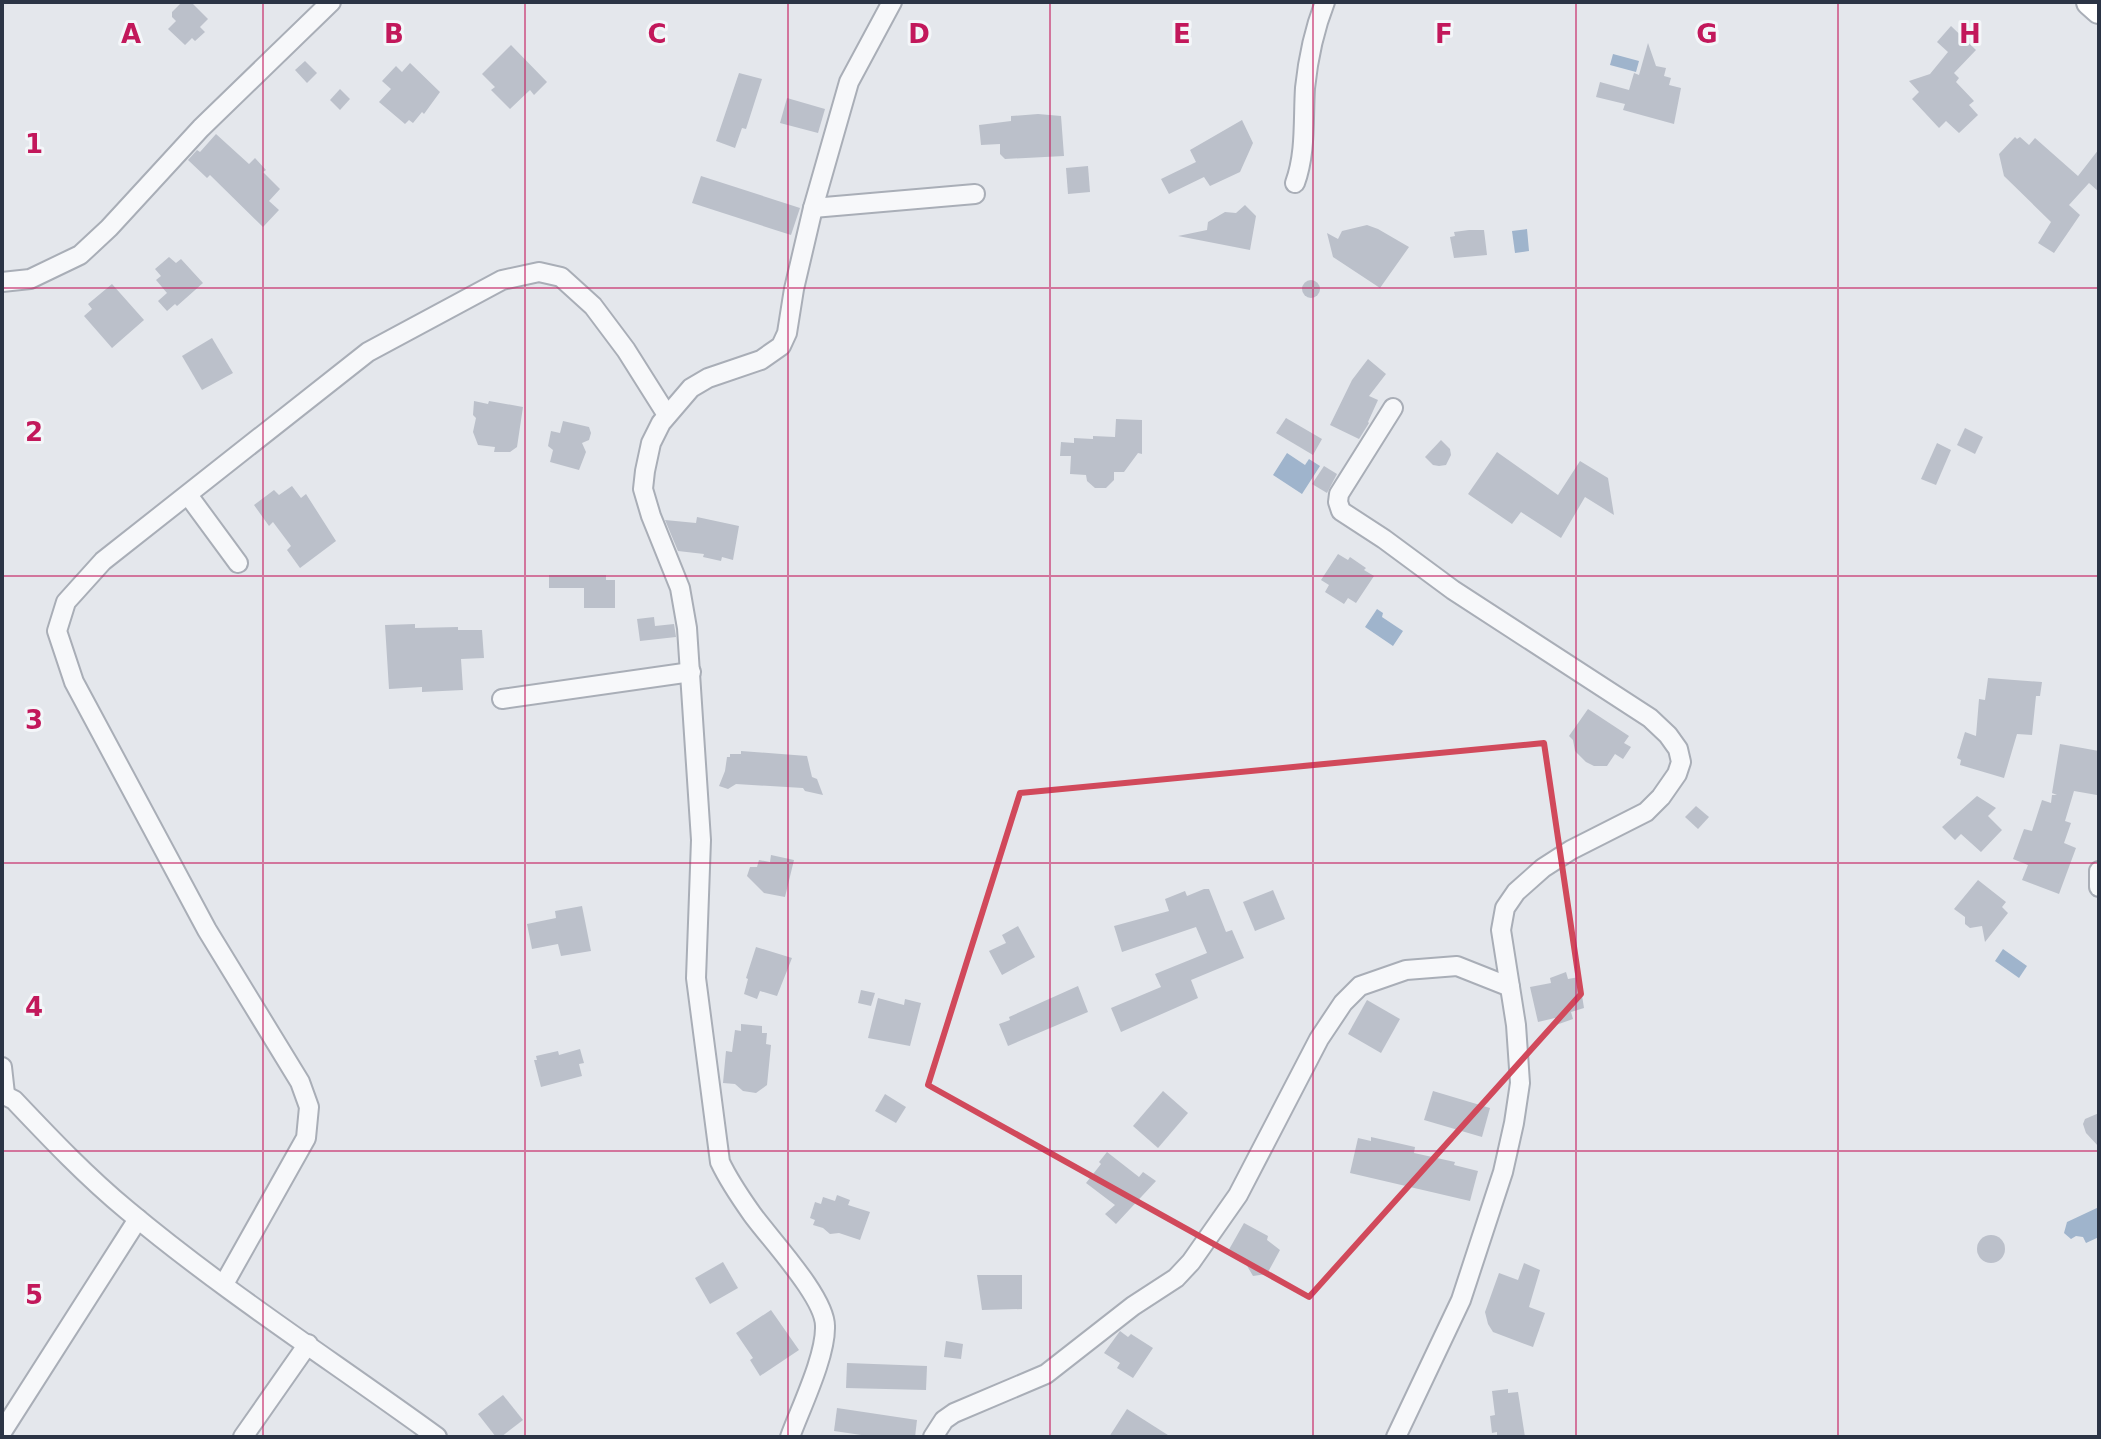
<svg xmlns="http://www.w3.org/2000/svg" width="2101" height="1439" viewBox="0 0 2101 1439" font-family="'DejaVu Sans',sans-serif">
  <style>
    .water { fill: #9fb4cc }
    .building { fill: #bbc0ca }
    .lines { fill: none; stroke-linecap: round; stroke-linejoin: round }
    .street-casing { stroke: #a9aeb7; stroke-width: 22 }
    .secondary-casing { stroke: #a9aeb7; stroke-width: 30 }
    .street { stroke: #f7f8fa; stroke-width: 18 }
    .secondary { stroke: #fff; stroke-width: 26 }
    .marked { fill: none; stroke: #d1495b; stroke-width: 6; stroke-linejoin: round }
    .grid { fill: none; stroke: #c2185b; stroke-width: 2; stroke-opacity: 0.55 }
    .grid-label { font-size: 26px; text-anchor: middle; font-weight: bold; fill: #c2185b; stroke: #f4f6f9; stroke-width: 6; stroke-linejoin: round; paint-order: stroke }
  </style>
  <rect width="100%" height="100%" fill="#e4e7ec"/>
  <g class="water">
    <path d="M1613 54 1639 61 1636 72 1610 65Z"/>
    <path d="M1527 229 1529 251 1515 253 1512 231Z"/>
    <path d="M1287 453 1305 465 1309 459 1320 466 1302 494 1273 475Z"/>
    <path d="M1377 609 1383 613 1382 617 1403 631 1393 646 1365 627Z"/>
    <path d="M2003 949 2027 966 2019 978 1995 961Z"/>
    <path d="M2099 1207V1237L2086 1243 2083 1237 2076 1236 2071 1239 2064 1233 2067 1222Z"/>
  </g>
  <g class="building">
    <path d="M182 2H191L208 19 200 27 205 32 195 41 192 38 185 45 168 29 176 21 172 17V12Z"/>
    <path d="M1951 26 1976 50 1954 73 1959 78 1956 82 1974 101 1969 105 1978 115 1959 133 1946 121 1939 128 1912 99 1919 92 1909 81 1930 74 1948 52 1937 42Z"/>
    <path d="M1648 43 1656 66 1666 68 1664 76 1671 78 1669 85 1681 88 1674 124 1623 110 1625 104 1596 97 1600 82 1629 90 1634 73 1639 75Z"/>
    <path d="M511 45 547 82 534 95 530 90 510 109 491 90 495 87 482 74Z"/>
    <path d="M305 61 317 73 307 83 295 70Z"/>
    <path d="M410 63 440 92 424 114 422 112 413 123 409 120 405 124 379 102 391 89 382 81 396 66 402 72Z"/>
    <path d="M739 73 762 79 746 129 742 128 735 148 716 141Z"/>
    <path d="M340 89 350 99 340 110 330 100Z"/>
    <path d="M787 98 825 109 818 133 780 123Z"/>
    <path d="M1038 114 1061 116 1064 156 1005 159 1000 154V144L981 145 979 125 1011 121V116Z"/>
    <path d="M1242 120 1253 143 1240 172 1210 186 1204 177 1169 194 1161 179 1196 162 1190 150Z"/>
    <path d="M216 134 249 164 255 158 266 170 263 172 280 189 269 201 279 210 263 227 210 175 207 178 188 160 197 150 200 152Z"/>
    <path d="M2015 137 2017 139 2020 137 2029 145 2035 138 2078 176 2099 149V192L2089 183 2069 205 2080 215 2054 253 2038 243 2051 222 2004 176 1999 154Z"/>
    <path d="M1088 166 1090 192 1068 194 1066 168Z"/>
    <path d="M701 176 800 208 791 235 692 203Z"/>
    <path d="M1245 205 1256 216 1250 250 1178 236 1207 230 1208 222 1225 212 1236 213Z"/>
    <path d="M1367 225 1378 229 1409 247 1380 288 1333 257 1327 233 1338 239 1342 231Z"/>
    <path d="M1469 230H1484L1487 255 1454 258 1450 237 1455 236 1454 232Z"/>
    <path d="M169 257 176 263 181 259 203 283 177 306 175 304 167 311 158 301 167 293 156 280 161 276 155 269Z"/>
    <circle cx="1311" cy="289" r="9"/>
    <path d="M112 284 144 320 112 348 84 316 92 309 88 304Z"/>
    <path d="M212 338 233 373 202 390 182 356Z"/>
    <path d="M1368 359 1386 374 1369 396 1378 400 1368 422 1369 423 1359 439 1330 425 1352 380Z"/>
    <path d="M474 401 488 404 489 401 523 407 517 447 510 452H494L495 447 478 445 473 432 476 418 473 415Z"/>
    <path d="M1286 418 1322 439 1313 455 1276 433Z"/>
    <path d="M1116 419 1142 420V454L1138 453 1124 472H1114V480L1106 488H1095L1087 481 1086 475 1070 474 1071 456H1060L1061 442 1074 443V438L1093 439V436L1115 437Z"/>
    <path d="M563 421 589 427 591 433 589 440 582 443 586 452 579 470 550 462 553 450 548 446 551 431 560 433Z"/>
    <path d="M1965 428 1983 437 1975 454 1957 445Z"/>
    <path d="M1441 440 1450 449 1451 455 1446 465 1439 466 1433 465 1425 457Z"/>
    <path d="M1937 443 1951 450 1936 485 1921 479Z"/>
    <path d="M1497 452 1558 495 1580 461 1608 478 1614 515 1585 497 1561 538 1521 512 1512 524 1468 494Z"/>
    <path d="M1324 466 1337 474 1327 493 1312 484Z"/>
    <path d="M292 486 301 498 306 494 336 541 300 568 287 550 291 546 273 522 269 526 254 505 274 490 279 495Z"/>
    <path d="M697 517 739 526 733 560 722 557 721 561 703 557 704 554 678 551 665 520 696 523Z"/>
    <path d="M1338 554 1348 560 1350 557 1366 568 1364 570 1374 576 1356 603 1348 598 1344 604 1325 592 1329 585 1321 580Z"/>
    <path d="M549 575H606V580H615V608H584V588H549Z"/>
    <path d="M654 617 655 626 674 624 676 637 640 641 637 619Z"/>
    <path d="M415 624V628L458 627V630H482L484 658 461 659 463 690 422 692V687L389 689 385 625Z"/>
    <path d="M1988 678 2042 682 2040 696H2036L2032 735 2017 734 2004 778 1960 765 1961 760 1957 758 1965 732 1976 736 1979 699 1985 700Z"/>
    <path d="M1588 709 1629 736 1624 743 1631 747 1623 759 1615 754 1607 766H1594L1586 762 1575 751 1573 740 1569 736Z"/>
    <path d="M2060 744 2099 751V783L2097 795 2074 791 2065 821 2071 823 2064 843 2076 848 2059 894 2022 880 2028 865 2013 859 2024 829 2032 831 2042 800 2051 803 2052 795H2057L2052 793Z"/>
    <path d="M741 751 807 756 812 777 817 779 823 795 805 791 803 788 736 784 728 789 719 786 725 771 727 757H730V754H741Z"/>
    <path d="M1977 796 1996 808 1988 816 2002 830 1981 852 1961 834 1955 840 1942 827Z"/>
    <path d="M1696 806 1709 817 1698 829 1685 817Z"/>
    <path d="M771 855 794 860 785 897 764 893 747 876 750 867H757L759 860 770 862Z"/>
    <path d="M1978 880 2006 902 2002 907 2008 913 1985 942 1982 926 1970 928 1965 924V917L1954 909Z"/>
    <path d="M1204 889H1209L1226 932 1232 930 1244 958 1191 980 1198 998 1121 1032 1111 1008 1161 987 1155 974 1207 953 1196 927 1122 952 1114 926 1169 911 1165 899 1185 891 1187 896Z"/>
    <path d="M1273 890 1285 919 1255 931 1243 902Z"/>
    <path d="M582 906 591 951 561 956 558 944 532 949 527 924 556 918 555 911Z"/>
    <path d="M1018 926 1035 957 1002 975 989 951 1006 943 1002 935Z"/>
    <path d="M756 947 792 958 777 996 760 991 757 999 744 994 748 979 746 978Z"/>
    <path d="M1566 972 1568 979 1579 977 1584 1008 1571 1012 1573 1019 1556 1025 1555 1018 1538 1022 1530 987 1551 983 1550 978Z"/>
    <path d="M1078 986 1088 1012 1008 1046 999 1024 1010 1020 1009 1017Z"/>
    <path d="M861 990 875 993 871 1006 858 1003Z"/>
    <path d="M878 998 904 1005 905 999 921 1003 910 1046 868 1038Z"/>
    <path d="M1367 1000 1400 1019 1381 1053 1348 1034Z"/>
    <path d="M741 1024 762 1026V1033H767L766 1044 771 1045 767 1085 756 1093 743 1091 735 1084 723 1083 726 1051 732 1052 735 1030 741 1031Z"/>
    <path d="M580 1049 584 1063 579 1064 582 1076 541 1087 534 1060H537L536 1056 558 1051 559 1055Z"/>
    <path d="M1163 1091 1188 1113 1158 1148 1133 1126Z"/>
    <path d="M1433 1091 1490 1108 1482 1137 1424 1120Z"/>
    <path d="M885 1094 906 1107 896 1123 875 1111Z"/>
    <path d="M2099 1113V1147L2086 1133 2083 1124 2085 1119Z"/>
    <path d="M1371 1137 1415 1147 1414 1153 1455 1162 1454 1165 1478 1171 1470 1201 1350 1173 1358 1138 1371 1141Z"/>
    <path d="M1107 1152 1139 1177 1143 1172 1156 1181 1116 1224 1105 1214 1115 1205 1086 1183 1101 1164 1099 1162Z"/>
    <path d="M837 1195 850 1200 848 1205 870 1212 860 1240 839 1233 830 1234 823 1228 813 1225 815 1220 810 1218 815 1202 821 1204 823 1197 835 1201Z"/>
    <path d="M1244 1223 1268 1236 1267 1240 1280 1250 1267 1274 1253 1276 1246 1264 1227 1253Z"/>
    <circle cx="1991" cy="1249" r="14"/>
    <path d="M723 1262 738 1288 710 1304 695 1278Z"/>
    <path d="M1524 1263 1540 1270 1529 1307 1545 1313 1533 1347 1493 1332 1488 1324 1485 1312 1499 1273 1518 1280Z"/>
    <path d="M977 1275H1022V1309L982 1310Z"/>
    <path d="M771 1310 799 1350 760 1376 750 1360 753 1358 736 1333Z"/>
    <path d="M1120 1331 1128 1337 1131 1334 1153 1348 1133 1378 1117 1368 1120 1363 1104 1353Z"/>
    <path d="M946 1341 963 1344 961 1359 944 1357Z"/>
    <path d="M847 1363 927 1366 926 1390 846 1388Z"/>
    <path d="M1508 1389V1393L1518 1392 1525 1437H1497V1432L1492 1433 1490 1416 1495 1415 1492 1391Z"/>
    <path d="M503 1395 523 1420 501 1437H496L478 1414Z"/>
    <path d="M837 1408 917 1420 915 1437H875L834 1431Z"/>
    <path d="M1127 1409 1171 1437H1109Z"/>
  </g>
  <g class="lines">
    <g class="street-casing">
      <g id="street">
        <path d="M1295 183C1306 153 1303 120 1305 88 1308 59 1314 30 1325 2"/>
        <path d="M813 208 975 194"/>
        <path d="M2 282 30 279 80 255 109 228 201 128 331 2"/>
        <path d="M1393 408 1339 494 1338 502 1341 511 1384 539 1453 590 1650 718 1668 735 1678 749 1681 762 1677 774 1661 797 1646 812 1571 850 1543 868 1516 892 1505 908 1501 930 1516 1025 1520 1083 1514 1123 1503 1172 1461 1300 1396 1437"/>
        <path d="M188 495 238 563"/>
        <path d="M502 699 691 672"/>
        <path d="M2099 871V887"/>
        <path d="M2 1067 5 1094"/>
        <path d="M2 1094 14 1100C50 1138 87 1177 127 1210 225 1292 334 1362 437 1437"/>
        <path d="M224 1284 306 1138 309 1107 300 1082 207 930 74 682 57 631 66 602 103 561 368 352 502 280 539 272 561 277 593 306 626 350 667 415"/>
        <path d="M2 1432 138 1219"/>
        <path d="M243 1437 308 1344"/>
        <path d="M790 1437C801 1407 826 1356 825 1326 825 1297 770 1239 752 1214 740 1197 729 1181 720 1162L696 978 701 840 687 628 680 588 651 516 643 489 645 471 651 443 661 423 691 388 708 378 761 360 781 346 787 333 794 289 813 208 849 82 892 2"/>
        <path d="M933 1437 944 1420 954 1413 1046 1374 1133 1306 1176 1278 1191 1262 1238 1195 1319 1039 1343 1003 1360 986 1406 970 1457 966 1510 987"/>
      </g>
    </g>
    <g class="secondary-casing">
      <path id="secondary" d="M2090 2 2099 10"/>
    </g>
    <use href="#street" class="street"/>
    <use href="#secondary" class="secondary"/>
  </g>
  <path class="marked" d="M1544 743 1581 994 1309 1297 928 1085 1020 793Z"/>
  <path class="grid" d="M263 2V1437M525 2V1437M788 2V1437M1050 2V1437M1313 2V1437M1576 2V1437M1838 2V1437M2 288H2099M2 576H2099M2 863H2099M2 1151H2099"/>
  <g class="grid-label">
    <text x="131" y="43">A</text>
    <text x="394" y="43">B</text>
    <text x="657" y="43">C</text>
    <text x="919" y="43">D</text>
    <text x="1182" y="43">E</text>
    <text x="1444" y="43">F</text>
    <text x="1707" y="43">G</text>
    <text x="1970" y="43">H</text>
    <text x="34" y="153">1</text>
    <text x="34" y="441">2</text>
    <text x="34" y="729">3</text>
    <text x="34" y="1016">4</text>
    <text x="34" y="1304">5</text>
  </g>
  <rect width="2101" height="1439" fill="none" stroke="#2b3445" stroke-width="8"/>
</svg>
